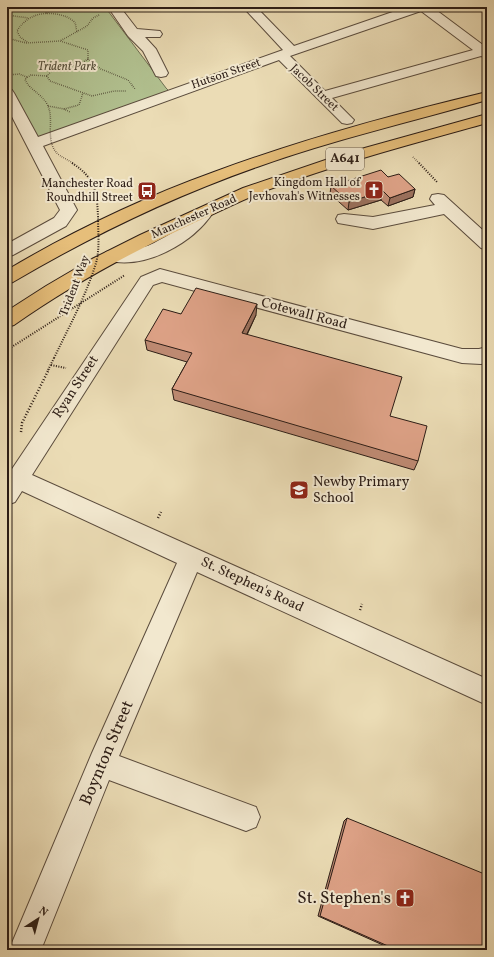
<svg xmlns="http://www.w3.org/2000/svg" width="494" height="957" viewBox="0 0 494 957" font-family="Vollkorn,serif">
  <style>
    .green { fill: #b2c291; stroke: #6e6f53 }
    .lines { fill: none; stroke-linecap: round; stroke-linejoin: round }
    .minor-casing { stroke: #5b4c3d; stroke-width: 2 }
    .major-casing { stroke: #2b1c15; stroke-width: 2 }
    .path-far2 { stroke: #2b1c15; stroke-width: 1.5; stroke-dasharray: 0.5 1.5; stroke-linecap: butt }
    .path-far1 { stroke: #2b1c15; stroke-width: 2; stroke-dasharray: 1 1.5; stroke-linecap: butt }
    .path { stroke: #2b1c15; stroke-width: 2.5; stroke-dasharray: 1 2; stroke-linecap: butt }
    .minor { fill: #f2e8cf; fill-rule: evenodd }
    .major { fill: #e6be7a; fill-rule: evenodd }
    .path-bridge-far1 { stroke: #2b1c15; stroke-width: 1.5; stroke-dasharray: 0.5 1.5; stroke-linecap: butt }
    .path-bridge { stroke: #2b1c15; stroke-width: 2; stroke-dasharray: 1 1.5; stroke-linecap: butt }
    .wall { fill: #bf8b74; stroke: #2b1c15 }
    .shaded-wall { fill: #9b715e; stroke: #2b1c15 }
    .building { fill: #dea287; stroke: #2b1c15 }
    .labels { text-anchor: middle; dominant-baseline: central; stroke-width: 4; stroke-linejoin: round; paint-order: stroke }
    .far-park-label { font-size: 12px; font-style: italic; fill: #544e3a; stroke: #f2e8cf }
    .far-street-label { font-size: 12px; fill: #2b1c15; stroke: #f2e8cf }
    .far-poi-label { font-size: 12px; fill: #2b1c15; stroke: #f2e8cf; text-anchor: end }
    .shield { fill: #f2e8cf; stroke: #67594d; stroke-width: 1 }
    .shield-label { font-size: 13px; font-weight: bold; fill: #2b1c15 }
    .street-label { font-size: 14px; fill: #2b1c15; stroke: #f2e8cf }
    .poi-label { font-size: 14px; fill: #2b1c15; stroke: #f2e8cf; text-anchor: start }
    .near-street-label { font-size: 17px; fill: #2b1c15; stroke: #f2e8cf }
    .near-poi-label { font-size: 17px; fill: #2b1c15; stroke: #f2e8cf; text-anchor: end }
  </style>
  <rect width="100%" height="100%" fill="#ebdcb5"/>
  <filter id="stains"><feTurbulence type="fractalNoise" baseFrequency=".005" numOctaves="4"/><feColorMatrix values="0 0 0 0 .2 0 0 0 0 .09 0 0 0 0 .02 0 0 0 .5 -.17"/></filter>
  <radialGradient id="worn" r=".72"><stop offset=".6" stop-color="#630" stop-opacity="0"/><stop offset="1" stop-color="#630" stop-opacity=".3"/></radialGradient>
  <path class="green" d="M7 7H105L166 88 172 94 33 144 7 93Z"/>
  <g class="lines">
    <g class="minor-casing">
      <g id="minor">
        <path d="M108 7H120L137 29 160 31 162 34 160 37H145L156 49 168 73 166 76 161 77 156 76 143 51 128 36Z"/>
        <path d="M243 7H256L294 46 407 7H432L487 48V58L481 56 332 98 354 120 352 123 347 124 342 123 279 60 43 146 77 210 66 226 13 255 7 257V244L54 218 60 210 7 107V89L12 90 14 93 38 137 283 50ZM421 11 473 50 325 91 290 56Z"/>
        <path d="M438 194 444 195 487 234V250L481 248 444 214 373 229 338 223 336 219 338 215 344 214 373 217 435 205 430 199 432 195Z"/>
        <path d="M206 206 212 207 214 211C194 243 144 271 106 260L103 256 106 252C122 247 138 252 154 243 163 238 175 232 183 225 191 218 196 208 206 206Z"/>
        <path d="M160 269 462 349H479L487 347V363L481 364 462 363 162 282 153 285 32 475 487 679V705L197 572 119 756 256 807 260 817 256 827 246 831 109 780 41 950H9L92 753 177 563 22 491 15 502 7 505V468L12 469 141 277Z"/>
      </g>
    </g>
    <g class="major-casing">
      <g id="major">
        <path d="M487 92V100C410 122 332 140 257 167 172 197 91 236 13 282L7 284V270C73 231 142 198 214 172 303 139 395 114 487 92Z"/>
        <path d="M487 114V123C415 143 343 162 273 188 247 197 223 210 198 221 134 251 72 284 14 325L7 327V311L46 286 92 259 140 235 243 188 343 154Z"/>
      </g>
    </g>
    <g class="path-far2">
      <path d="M46 13 57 7"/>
      <path d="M7 15 28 18"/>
      <path d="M99 15 93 18 87 26 60 41 88 50V59L101 69 128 80 135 89"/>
      <path d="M7 38 26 43 60 41"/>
      <path d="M27 42 20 37 17 31C27 14 46 10 64 16 68 17 73 20 75 23 76 25 76 29 77 32"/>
      <path d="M88 59 80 64 53 69 47 76 50 81 92 96 114 91H126"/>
      <path d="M9 75 19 74 27 77"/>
      <path d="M48 106 64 109 70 112"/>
      <path d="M64 109 79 105 83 93"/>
      <path d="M413 157 420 164"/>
    </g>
    <g class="path-far1">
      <path d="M419 163 437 182"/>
      <path d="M7 350 125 275"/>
      <path d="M51 365 66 368"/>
      <path d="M48 370 54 358"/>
    </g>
    <g class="path">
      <path d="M21 432 22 423 49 369"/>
      <path d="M158 518 161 512"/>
      <path d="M360 610 362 604"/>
    </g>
    <use href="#minor" class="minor"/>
    <use href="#major" class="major"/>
    <path class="path-bridge-far1" d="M47 76 31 75 25 79C28 89 41 93 47 104 55 118 45 139 56 152 60 157 69 160 74 164"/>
    <path class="path-bridge" d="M54 358C69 327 86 296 96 263 100 249 98 232 98 217 97 191 95 178 72 163"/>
  </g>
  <g class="wall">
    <path d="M388 177 415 189 413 197 388 206 381 200 348 210 330 194 331 186Z"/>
    <path d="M181 314 256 315 247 335 390 416 418 461 414 470 174 400 172 389 187 362 147 350 145 340Z"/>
    <path d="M347 818 487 950H394L318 916 344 821Z"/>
  </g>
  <g class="shaded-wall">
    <path d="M415 189 413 197 388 206 390 198Z"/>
    <path d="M383 191 381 200 348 210 349 202Z"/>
    <path d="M257 304 256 315 242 344V333Z"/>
  </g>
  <g class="building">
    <path d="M381 170 388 177 399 174 415 189 390 198 383 191 349 202 331 186Z"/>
    <path d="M196 288 257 304 242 333 402 377 390 416 427 426 418 461 172 389 192 353 145 340 163 309 181 314Z"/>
    <path d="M347 818 487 875V950H397L320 916Z"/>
  </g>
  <defs>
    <g id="church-square" transform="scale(1)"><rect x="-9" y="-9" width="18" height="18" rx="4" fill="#8f2418" stroke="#f2e8cf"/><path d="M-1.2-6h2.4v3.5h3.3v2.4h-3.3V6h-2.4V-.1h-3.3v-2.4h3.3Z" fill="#fff"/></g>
    <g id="bus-square" transform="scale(1)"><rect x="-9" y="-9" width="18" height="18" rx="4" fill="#8f2418" stroke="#f2e8cf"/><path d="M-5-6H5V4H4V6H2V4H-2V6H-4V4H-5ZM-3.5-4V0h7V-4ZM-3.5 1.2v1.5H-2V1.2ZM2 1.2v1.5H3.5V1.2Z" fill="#fff"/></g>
    <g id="school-square" transform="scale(1)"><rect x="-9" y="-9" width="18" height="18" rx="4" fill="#8f2418" stroke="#f2e8cf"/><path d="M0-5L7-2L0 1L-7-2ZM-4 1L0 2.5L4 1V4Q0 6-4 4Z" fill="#fff"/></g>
  </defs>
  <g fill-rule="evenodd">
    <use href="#church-square" x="374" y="190"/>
    <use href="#bus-square" x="147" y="191"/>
    <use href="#school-square" x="299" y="490"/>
    <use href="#church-square" x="405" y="898"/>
  </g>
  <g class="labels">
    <g class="far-park-label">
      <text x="67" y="67">Trident Park</text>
    </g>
    <g class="far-street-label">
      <text transform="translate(226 74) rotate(-19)">Hutson Street</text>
      <text transform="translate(314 88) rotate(44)">Jacob Street</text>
      <text transform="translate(194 217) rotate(-24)">Manchester Road</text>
      <text transform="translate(75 286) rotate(-69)">Trident Way</text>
    </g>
    <g class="far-poi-label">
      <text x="360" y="183">Kingdom Hall of<tspan x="360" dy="14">Jevhovah's Witnesses</tspan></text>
      <text x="133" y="184">Manchester Road<tspan x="133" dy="14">Roundhill Street</tspan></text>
    </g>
    <rect class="shield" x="326" y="148" width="38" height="22" rx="3"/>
    <g class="shield-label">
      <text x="345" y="159">A641</text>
    </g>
    <g class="street-label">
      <text transform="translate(304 314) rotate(15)">Cotewall Road</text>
      <text transform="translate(76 387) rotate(-57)">Ryan Street</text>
      <text transform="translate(252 585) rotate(25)">St. Stephen's Road</text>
    </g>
    <g class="poi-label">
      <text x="313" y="482">Newby Primary<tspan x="313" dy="16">School</tspan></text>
    </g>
    <g class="near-street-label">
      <text transform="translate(107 753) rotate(-67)">Boynton Street</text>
    </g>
    <g class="near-poi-label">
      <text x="391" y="898">St. Stephen's</text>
    </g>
  </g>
  <rect width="494" height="957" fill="none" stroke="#ebdcb5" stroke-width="24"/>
  <rect x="8" y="8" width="478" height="941" fill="none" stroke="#2b1c15" stroke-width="2"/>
  <rect x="12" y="12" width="470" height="933" fill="none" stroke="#2b1c15"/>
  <g transform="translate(38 919) rotate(36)" stroke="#f2e8cf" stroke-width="3" paint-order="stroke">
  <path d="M0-3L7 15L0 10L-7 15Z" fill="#2b1c15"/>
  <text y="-6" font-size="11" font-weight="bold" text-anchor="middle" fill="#2b1c15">N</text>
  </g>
  <rect width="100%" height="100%" filter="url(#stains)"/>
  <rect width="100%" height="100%" fill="url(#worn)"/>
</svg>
